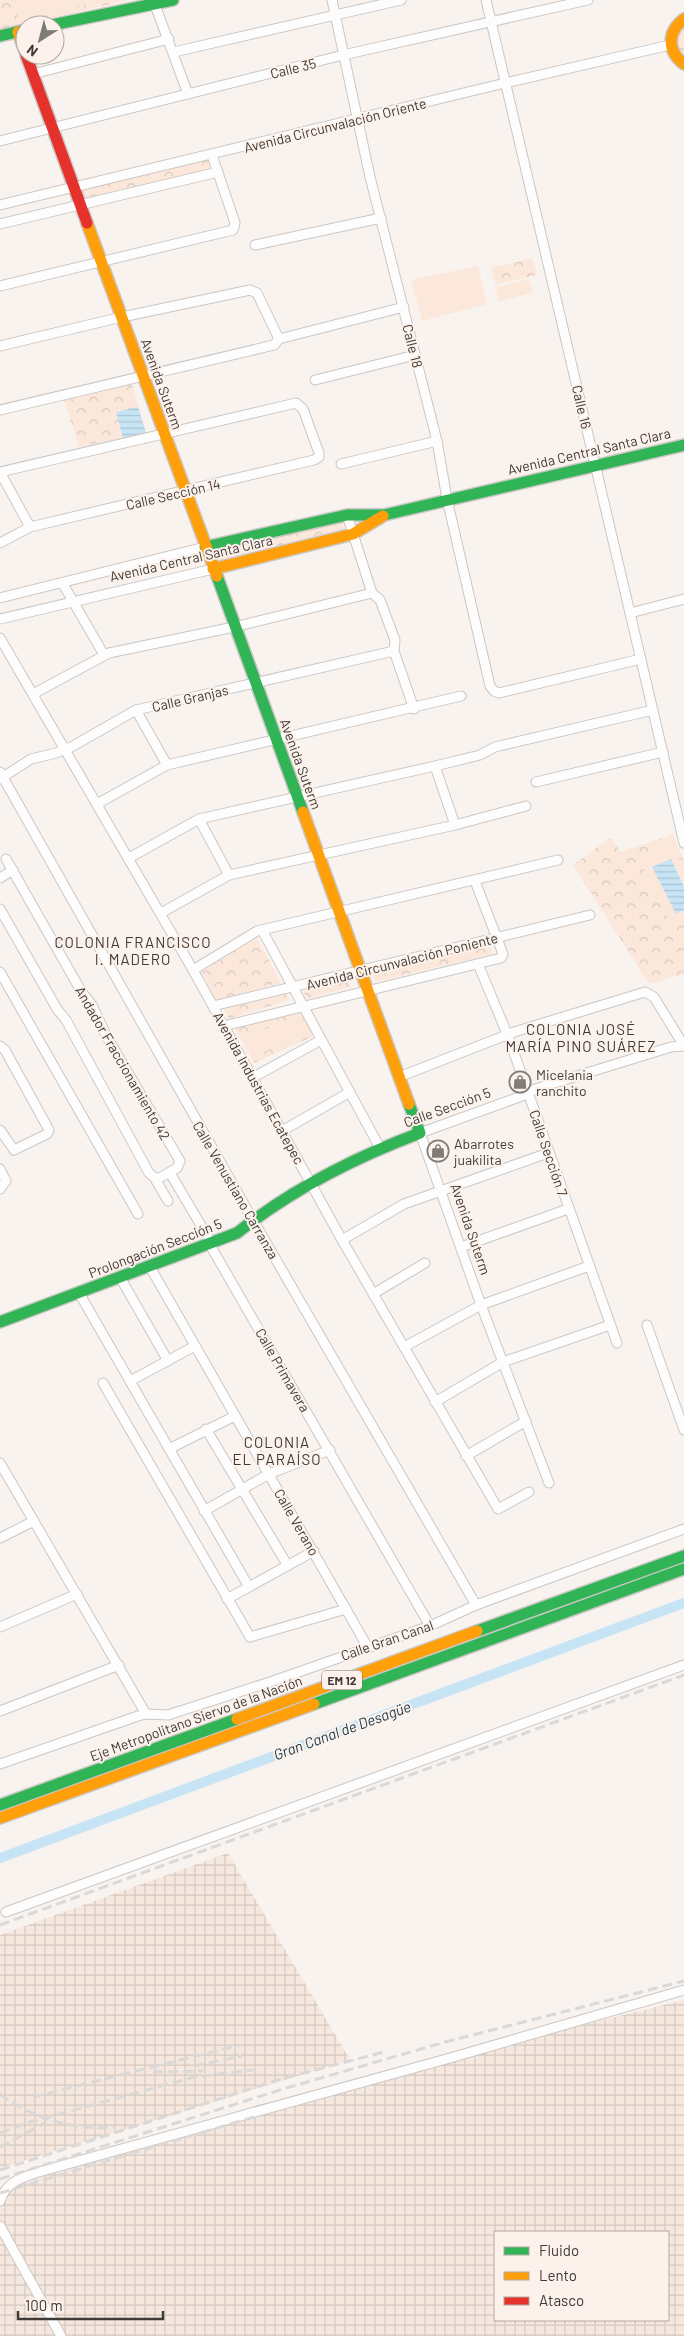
<svg xmlns="http://www.w3.org/2000/svg" width="684" height="2336" viewBox="0 0 684 2336" font-family="Barlow,sans-serif">
  <style>
    .industrial { fill: url(#industrial-grid); fill-rule: evenodd }
    .park { fill: url(#park-crowns) }
    .pitch { fill: #fbe8db }
    .water { fill: url(#water-rules) }
    .lines { fill: none; stroke-linecap: round; stroke-linejoin: round }
    .canal { stroke: #c7e4f5; stroke-width: 10 }
    .street-casing { stroke: #cbc7c4; stroke-width: 11 }
    .fast-casing { stroke: #cbc7c4; stroke-width: 14 }
    .slow-casing { stroke: #cbc7c4; stroke-width: 14 }
    .jam-casing { stroke: #cbc7c4; stroke-width: 14 }
    .street { stroke: #fefdfd; stroke-width: 9 }
    .fast { stroke: #30b455; stroke-width: 11 }
    .slow { stroke: #ff9f0a; stroke-width: 11 }
    .jam { stroke: #e5322d; stroke-width: 11 }
    .rail { stroke: #dad9d8; stroke-width: 3; stroke-dasharray: 10 5; stroke-linecap: butt }
    .labels { text-anchor: middle; dominant-baseline: central; stroke-width: 4; stroke-linejoin: round; paint-order: stroke }
    .shield { fill: #fdf2eb; stroke: #77716d; stroke-width: 1 }
    .shield-label { font-size: 12px; font-weight: bold; fill: #3e3a37 }
    .street-label { font-size: 14px; fill: #3e3a37; stroke: #fdf2eb }
    .poi-label { font-size: 14px; fill: #3e3a37; stroke: #fdf2eb; text-anchor: start }
    .neighbourhood-label { font-size: 15px; letter-spacing: 1px; fill: #3e3a37; stroke: #fdf2eb }
    .water-label { font-size: 15px; font-style: italic; fill: #183a4c; stroke: #fdf2eb }
  </style>
  <defs>
    <pattern id="industrial-grid" width="8" height="8" patternUnits="userSpaceOnUse" patternTransform="scale(1.25)"><rect width="8" height="8" fill="#f6e8df"/><path d="M0 4h8M4 0v8" fill="none" stroke="#d4c8c0"/></pattern>
    <pattern id="park-crowns" width="20" height="18" patternUnits="userSpaceOnUse" patternTransform="scale(1.25)"><rect width="20" height="18" fill="#fbe8db"/><path d="M2 6a3 3 0 1 1 6 0M12 15a3 3 0 1 1 6 0" fill="none" stroke="#d8c8bd"/></pattern>
    <pattern id="water-rules" width="6" height="5" patternUnits="userSpaceOnUse" patternTransform="scale(1.25)"><rect width="6" height="5" fill="#c7e4f5"/><path d="M0 2.5h6" fill="none" stroke="#acc4d3"/></pattern>
  </defs>
  <rect width="100%" height="100%" fill="#f9f3ef"/>
  <g class="industrial">
    <path d="M228 1853 350 2060 0 2168V1935Z"/>
    <path d="M684 2000V2336H0V2191L254 2106ZM495 2232H668V2320H495Z"/>
  </g>
  <g class="park">
    <path d="M4 0H129L0 30V1Z"/>
    <path d="M684 19V59L681 57 672 37Z"/>
    <path d="M208 160 210 170 85 200 82 189Z"/>
    <path d="M532 258 537 275 496 285 491 268Z"/>
    <path d="M132 384 146 433 79 447 64 400Z"/>
    <path d="M342 520 345 532 220 563 215 550Z"/>
    <path d="M673 834 684 861V974L649 984 573 865 610 838 621 852Z"/>
    <path d="M256 936 281 983 216 1000 202 972Z"/>
    <path d="M490 944 492 954 375 982 372 973Z"/>
    <path d="M347 977 351 987 307 999 303 991Z"/>
    <path d="M288 994 289 1000 229 1019 224 1009Z"/>
    <path d="M299 1011 314 1036 254 1063 235 1029Z"/>
  </g>
  <g class="pitch">
    <path d="M13 0H60L63 11 19 22Z"/>
    <path d="M69 0H107L71 8Z"/>
    <path d="M478 266 487 304 422 321 411 280Z"/>
    <path d="M529 279 533 292 499 302 496 287Z"/>
    <path d="M671 844 684 869V924L673 929 639 859Z"/>
    <path d="M293 1018 301 1035 257 1055 248 1036Z"/>
  </g>
  <g class="water">
    <path d="M138 407 146 433 123 438 116 412Z"/>
    <path d="M671 859 684 887V910L676 914 652 867Z"/>
  </g>
  <g class="lines">
    <path class="canal" d="M0 1858 684 1603"/>
    <g class="street-casing">
      <g id="street">
        <path d="M332 0 370 177 437 441 447 499 490 686 494 691 499 693 641 659"/>
        <path d="M486 0 684 843"/>
        <path d="M155 5 188 94"/>
        <path d="M174 52 401 0"/>
        <path d="M33 74 169 39"/>
        <path d="M0 141 343 55 588 0"/>
        <path d="M0 205 505 83 670 45"/>
        <path d="M0 224 218 172"/>
        <path d="M255 245 381 218"/>
        <path d="M0 286 233 230 235 223 212 155"/>
        <path d="M279 339 404 307"/>
        <path d="M0 346 122 317 250 290 257 293 279 339"/>
        <path d="M315 380 415 355"/>
        <path d="M0 410 274 345 279 339"/>
        <path d="M341 464 437 441"/>
        <path d="M347 515 372 593 380 600 395 640 394 651 414 709"/>
        <path d="M0 543 30 527 314 460 319 457V453L303 409 296 403 0 472 30 527"/>
        <path d="M63 584 104 655"/>
        <path d="M0 598 205 547"/>
        <path d="M630 613 684 599"/>
        <path d="M0 619 213 569"/>
        <path d="M0 638 193 970 342 1240 498 1509 529 1492"/>
        <path d="M33 694 109 653 234 627 372 593"/>
        <path d="M136 710 167 765"/>
        <path d="M435 766 455 825"/>
        <path d="M0 772 253 1220 476 1605"/>
        <path d="M0 779 31 759 56 753 73 746 136 710 394 651"/>
        <path d="M536 782 663 752"/>
        <path d="M97 804 167 765 461 696"/>
        <path d="M199 819 229 875"/>
        <path d="M129 858 199 819 435 766 480 755 495 747 653 710"/>
        <path d="M6 859 81 991 92 1005 107 1037 180 1161 177 1168 156 1180"/>
        <path d="M0 878 13 870"/>
        <path d="M0 909 57 1009 66 1020 149 1173 154 1177 168 1201"/>
        <path d="M161 913 229 875 455 825 526 806"/>
        <path d="M262 930 380 1148"/>
        <path d="M478 964 508 1036 617 1343"/>
        <path d="M193 970 257 931 558 860"/>
        <path d="M0 972 138 1214"/>
        <path d="M213 1006 590 915"/>
        <path d="M224 1026 501 958 503 954 475 881"/>
        <path d="M0 1046 5 1050 49 1130 47 1134 14 1150 0 1130"/>
        <path d="M399 1077 514 1032 645 992 654 997 684 1046"/>
        <path d="M252 1078 321 1040"/>
        <path d="M282 1131 350 1092"/>
        <path d="M0 1169 6 1181 0 1189"/>
        <path d="M170 1173 212 1244"/>
        <path d="M342 1240 404 1204 548 1153"/>
        <path d="M210 1245 430 1626"/>
        <path d="M461 1247 568 1209"/>
        <path d="M150 1267 367 1646"/>
        <path d="M121 1279 168 1361"/>
        <path d="M79 1293 249 1587"/>
        <path d="M373 1294 425 1263"/>
        <path d="M647 1325 684 1430"/>
        <path d="M404 1347 481 1305 589 1266"/>
        <path d="M130 1381 195 1346"/>
        <path d="M103 1383 250 1637 346 1609"/>
        <path d="M435 1402 503 1362 610 1325"/>
        <path d="M206 1429 288 1566"/>
        <path d="M169 1449 235 1416"/>
        <path d="M466 1456 526 1421"/>
        <path d="M0 1463 146 1714"/>
        <path d="M549 1483 481 1305 420 1133 522 1096 535 1089 671 1047 684 1046"/>
        <path d="M204 1511 269 1474 330 1450"/>
        <path d="M0 1538 34 1521"/>
        <path d="M227 1599 314 1551"/>
        <path d="M0 1627 77 1594"/>
        <path d="M0 1711 119 1665"/>
        <path d="M0 1764 138 1716 146 1714 168 1715 273 1681 430 1626 476 1605 684 1529"/>
        <path d="M6 1912 684 1665"/>
        <path d="M0 2201C6 2183 18 2179 35 2173L450 2058 684 1990"/>
        <path d="M0 2226 61 2336"/>
      </g>
    </g>
    <g class="fast-casing">
      <g id="fast">
        <path d="M52 25 173 0"/>
        <path d="M0 36 25 30"/>
        <path d="M205 547 347 515H384L684 445"/>
        <path d="M217 576 303 812"/>
        <path d="M0 1322 237 1233C291 1190 356 1157 420 1133L409 1104"/>
        <path d="M477 1631 684 1556"/>
        <path d="M314 1704 684 1569"/>
        <path d="M0 1805 237 1719"/>
      </g>
    </g>
    <g class="slow-casing">
      <g id="slow">
        <path d="M684 19C667 32 667 51 684 64"/>
        <path d="M18 32 25 51"/>
        <path d="M87 223 217 576"/>
        <path d="M213 569 353 534 383 516"/>
        <path d="M303 812 409 1104"/>
        <path d="M237 1719 477 1631"/>
        <path d="M0 1818 314 1704"/>
      </g>
    </g>
    <g class="jam-casing">
      <path id="jam" d="M26 55 87 223"/>
    </g>
    <use href="#street" class="street"/>
    <use href="#fast" class="fast"/>
    <use href="#slow" class="slow"/>
    <use href="#jam" class="jam"/>
    <g class="rail">
      <path d="M0 1925 684 1675"/>
      <path d="M194 2066 242 2056"/>
      <path d="M153 2072 203 2071"/>
      <path d="M0 2094C34 2119 74 2131 116 2127"/>
      <path d="M33 2097 240 2045"/>
      <path d="M0 2133 30 2122 194 2077 253 2070"/>
      <path d="M0 2147 45 2123"/>
      <path d="M0 2170 281 2079 384 2052"/>
      <path d="M0 2179 283 2089 445 2042 684 1981"/>
      <path d="M0 2193 257 2116"/>
    </g>
  </g>
  <defs>
    <g id="shop-ring" transform="scale(1.125)"><circle r="9.5" fill="#fdf2eb" stroke="#7f7b77" stroke-width="1.5"/><path d="M-5-2.5h2.3a2.7 3.5 0 0 1 5.4 0H5L5.5 6h-11ZM-1.5-2.5h3a1.5 2.3 0 0 0-3 0Z" fill="#7f7b77"/></g>
  </defs>
  <g fill-rule="evenodd">
    <use href="#shop-ring" x="520" y="1082"/>
    <use href="#shop-ring" x="438" y="1151"/>
  </g>
  <g class="labels">
    <rect class="shield" x="322" y="1670.5" width="40" height="19" rx="4"/>
    <g class="shield-label">
      <text x="342" y="1680">EM 12</text>
    </g>
    <g class="street-label">
      <text transform="translate(293 68) rotate(-14)">Calle 35</text>
      <text transform="translate(335 125) rotate(-14)">Avenida Circunvalación Oriente</text>
      <text transform="translate(413 346) rotate(76)">Calle 18</text>
      <text transform="translate(162 384) rotate(70)">Avenida Suterm</text>
      <text transform="translate(582 407) rotate(77)">Calle 16</text>
      <text transform="translate(589 451) rotate(-13)">Avenida Central Santa Clara</text>
      <text transform="translate(173 494) rotate(-13)">Calle Sección 14</text>
      <text transform="translate(191 558) rotate(-13)">Avenida Central Santa Clara</text>
      <text transform="translate(190 698) rotate(-13)">Calle Granjas</text>
      <text transform="translate(301 764) rotate(70)">Avenida Suterm</text>
      <text transform="translate(402 961) rotate(-14)">Avenida Circunvalación Poniente</text>
      <text transform="translate(123 1063) rotate(60)">Andador Fraccionamiento 42</text>
      <text transform="translate(259 1088) rotate(61)">Avenida Industrias Ecatepec</text>
      <text transform="translate(447 1107) rotate(-20)">Calle Sección 5</text>
      <text transform="translate(549 1153) rotate(71)">Calle Sección 7</text>
      <text transform="translate(236 1190) rotate(60)">Calle Venustiano Carranza</text>
      <text transform="translate(471 1229) rotate(71)">Avenida Suterm</text>
      <text transform="translate(155 1248) rotate(-21)">Prolongación Sección 5</text>
      <text transform="translate(283 1370) rotate(60)">Calle Primavera</text>
      <text transform="translate(297 1522) rotate(60)">Calle Verano</text>
      <text transform="translate(387 1640) rotate(-19)">Calle Gran Canal</text>
      <text transform="translate(196 1718) rotate(-20)">Eje Metropolitano Siervo de la Nación</text>
    </g>
    <g class="poi-label">
      <text x="536" y="1074">Micelania<tspan x="536" dy="16">ranchito</tspan></text>
      <text x="454" y="1143">Abarrotes<tspan x="454" dy="16">juakilita</tspan></text>
    </g>
    <g class="neighbourhood-label">
      <text x="133" y="942">COLONIA FRANCISCO<tspan x="133" dy="17">I. MADERO</tspan></text>
      <text x="581" y="1029">COLONIA JOSÉ<tspan x="581" dy="17">MARÍA PINO SUÁREZ</tspan></text>
      <text x="277" y="1442">COLONIA<tspan x="277" dy="17">EL PARAÍSO</tspan></text>
    </g>
    <g class="water-label">
      <text transform="translate(342 1730) rotate(-20)">Gran Canal de Desagüe</text>
    </g>
  </g>
  <rect x="494" y="2231" width="175" height="90" fill="#fdf2eb" stroke="#b1a8a3"/>
  <rect x="504" y="2247" width="25" height="8" fill="#30b455" stroke="#b1a8a3"/>
  <text x="539" y="2256" font-size="15" fill="#3e3a37">Fluido</text>
  <rect x="504" y="2272" width="25" height="8" fill="#ff9f0a" stroke="#b1a8a3"/>
  <text x="539" y="2281" font-size="15" fill="#3e3a37">Lento</text>
  <rect x="504" y="2297" width="25" height="8" fill="#e5322d" stroke="#b1a8a3"/>
  <text x="539" y="2306" font-size="15" fill="#3e3a37">Atasco</text>
  <g transform="translate(40 40) rotate(216)"><circle r="24" fill="#fdf2eb" stroke="#b1a8a3"/>
  <path d="M0-4L9 19L0 12L-9 19Z" fill="#7f7b77"/>
  <text y="-8" font-size="14" font-weight="bold" text-anchor="middle" fill="#3e3a37">N</text>
  </g>
  <path d="M18 2311v8h145v-8" fill="none" stroke="#3e3a37" stroke-width="2.5"/>
  <text x="25" y="2311" font-size="15" fill="#3e3a37" stroke="#fdf2eb" stroke-width="4" paint-order="stroke">100 m</text>
</svg>
